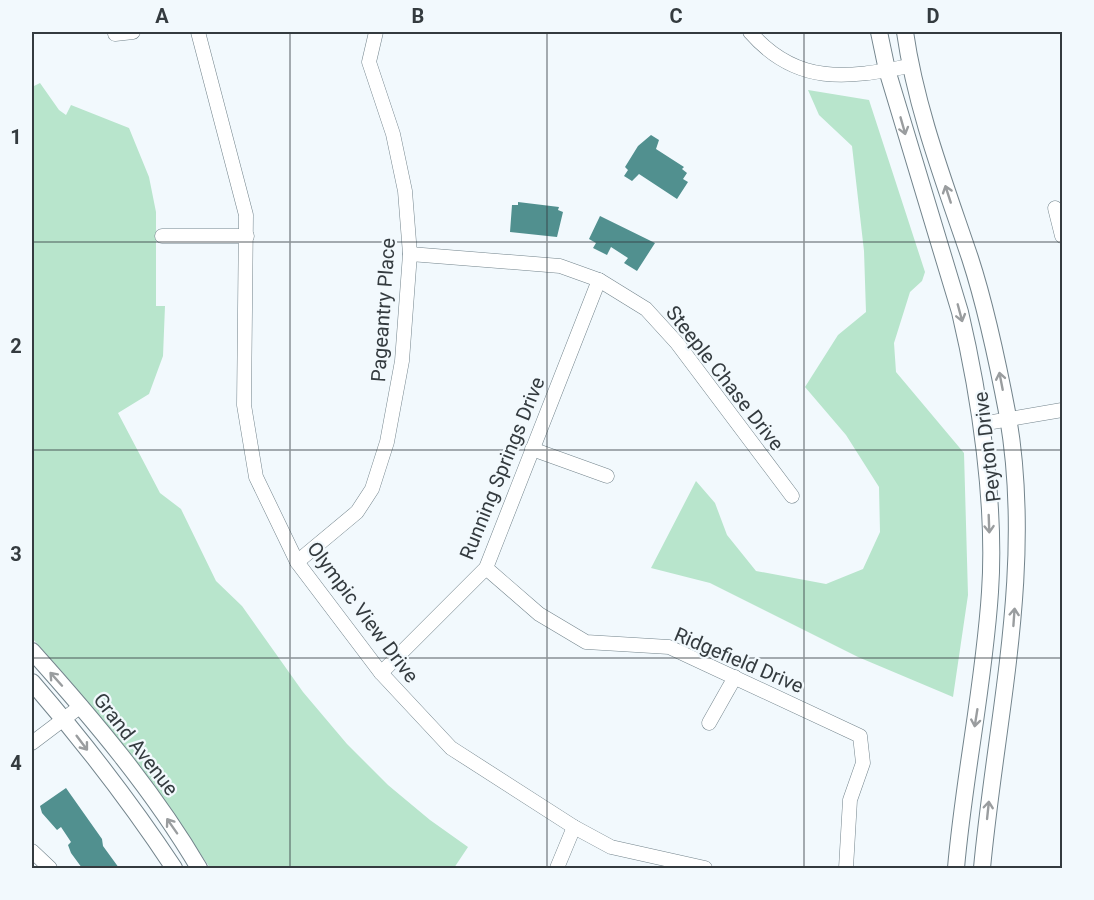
<svg xmlns="http://www.w3.org/2000/svg" width="1094" height="900" viewBox="0 0 1094 900" font-family="Roboto,sans-serif">
  <style>
    .green { fill: #b8e5cc }
    .building { fill: #51908f }
    .lines { fill: none; stroke-linecap: round; stroke-linejoin: round }
    .minor-casing { stroke: #73848c; stroke-width: 15 }
    .major-casing { stroke: #73848c; stroke-width: 18 }
    .minor { stroke: #fff; stroke-width: 14 }
    .major { stroke: #fff; stroke-width: 16 }
    .oneway { stroke: #9a9d9f }
    .grid { fill: none; stroke: #343b3f; stroke-width: 1.5; stroke-opacity: 0.55 }
    .labels { text-anchor: middle; dominant-baseline: central; stroke-width: 4.5; stroke-linejoin: round; paint-order: stroke }
    .street-label { font-size: 20px; fill: #343b3f; stroke: #f2f9fd }
    .neatline { fill: none; stroke: #343b3f; stroke-width: 2 }
    .grid-label { font-size: 20px; text-anchor: middle; font-weight: bold; fill: #343b3f }
  </style>
  <rect width="100%" height="100%" fill="#f2f9fd"/>
  <g class="green">
    <path d="M40 83 59 110 66 115 71 105 129 128 149 177 156 212V306H165L163 356 149 394 118 413 160 493 181 509 216 581 242 606 303 692 347 744 388 785 430 820 468 847 454 868H210C157 787 98 710 32 638V87Z"/>
    <path d="M808 90 869 100 925 272 922 281 910 292 894 343 896 372 964 453 968 595 953 697 858 657 710 583 651 568 696 481 715 503 727 535 756 571 826 584 863 569 880 532 879 487 846 435 805 387 838 335 866 312 864 251 852 146 819 115Z"/>
  </g>
  <g class="building">
    <path d="M651 135 659 140 656 149 684 167 682 169 687 173 683 179 688 182 677 199 639 174 632 181 624 176 628 170 625 167 638 146Z"/>
    <path d="M518 202 559 207 558 210 563 212 557 237 510 232 512 205H518Z"/>
    <path d="M600 216 655 243 637 271 624 263 628 258 611 247 607 255 593 248 596 243 589 239Z"/>
    <path d="M66 788 102 839 103 846 119 868H82L71 853 68 845 71 842 61 827 57 830 42 813 40 806Z"/>
  </g>
  <g class="lines">
    <g class="minor-casing">
      <g id="minor">
        <path d="M198 32 246 215 244 405 256 477 297 562 381 673 451 748 574 827 611 847 705 868"/>
        <path d="M750 32C797 86 847 78 910 66"/>
        <path d="M115 34 133 32"/>
        <path d="M1055 208 1062 236"/>
        <path d="M162 236H247"/>
        <path d="M410 254 560 266 599 280 646 309 677 343 792 496"/>
        <path d="M981 424 1062 410"/>
        <path d="M532 449 607 476"/>
        <path d="M297 562 357 512 372 489 387 442 402 361 410 254 405 191 393 134 369 62 376 32"/>
        <path d="M486 568 539 614 586 642 669 647 860 736 863 763 850 800 846 868"/>
        <path d="M381 673 486 568 599 280"/>
        <path d="M709 723 735 677"/>
        <path d="M32 743 81 706"/>
        <path d="M32 851 50 868"/>
        <path d="M557 868 574 827"/>
      </g>
    </g>
    <g class="major-casing">
      <g id="major">
        <path d="M879 32 887 70 960 312C980 397 996 505 990 592 984 685 964 776 956 868"/>
        <path d="M905 32C916 109 945 184 970 258 987 310 998 364 1008 417 1034 569 996 718 982 868"/>
        <path d="M32 651C93 719 153 790 199 868"/>
        <path d="M32 682C83 741 131 803 174 868"/>
      </g>
    </g>
    <use href="#minor" class="minor"/>
    <use href="#major" class="major"/>
  </g>
  <defs><path id="oneway-shaft" d="M-6 0H5M1.5-3L5.5 0L1.5 3" fill="none" stroke-width="1.6" stroke-linecap="round" stroke-linejoin="round" transform="scale(1.5)"/></defs>
  <g class="oneway">
    <use href="#oneway-shaft" transform="translate(903 126) rotate(74)"/>
    <use href="#oneway-shaft" transform="translate(948 194) rotate(-108)"/>
    <use href="#oneway-shaft" transform="translate(960 313) rotate(75)"/>
    <use href="#oneway-shaft" transform="translate(1001 381) rotate(-101)"/>
    <use href="#oneway-shaft" transform="translate(989 524) rotate(88)"/>
    <use href="#oneway-shaft" transform="translate(1014 617) rotate(-86)"/>
    <use href="#oneway-shaft" transform="translate(56 679) rotate(-132)"/>
    <use href="#oneway-shaft" transform="translate(976 718) rotate(99)"/>
    <use href="#oneway-shaft" transform="translate(82 743) rotate(53)"/>
    <use href="#oneway-shaft" transform="translate(988 810) rotate(-84)"/>
    <use href="#oneway-shaft" transform="translate(172 826) rotate(-125)"/>
  </g>
  <path class="grid" d="M290 32V868M547 32V868M804 32V868M32 242H1062M32 450H1062M32 658H1062"/>
  <g class="labels">
    <g class="street-label">
      <text transform="translate(383 310) rotate(-86)">Pageantry Place</text>
      <text transform="translate(725 378) rotate(52)">Steeple Chase Drive</text>
      <text transform="translate(987 447) rotate(-97)">Peyton Drive</text>
      <text transform="translate(502 468) rotate(-68)">Running Springs Drive</text>
      <text transform="translate(363 612) rotate(53)">Olympic View Drive</text>
      <text transform="translate(739 660) rotate(23)">Ridgefield Drive</text>
      <text transform="translate(136 744) rotate(52)">Grand Avenue</text>
    </g>
  </g>
  <rect width="1094" height="900" fill="none" stroke="#f2f9fd" stroke-width="66"/>
  <rect x="33" y="33" width="1028" height="834" class="neatline"/>
  <g class="grid-label">
    <text x="162" y="23">A</text>
    <text x="418" y="23">B</text>
    <text x="676" y="23">C</text>
    <text x="933" y="23">D</text>
    <text x="16" y="144">1</text>
    <text x="16" y="353">2</text>
    <text x="16" y="561">3</text>
    <text x="16" y="770">4</text>
  </g>
</svg>
